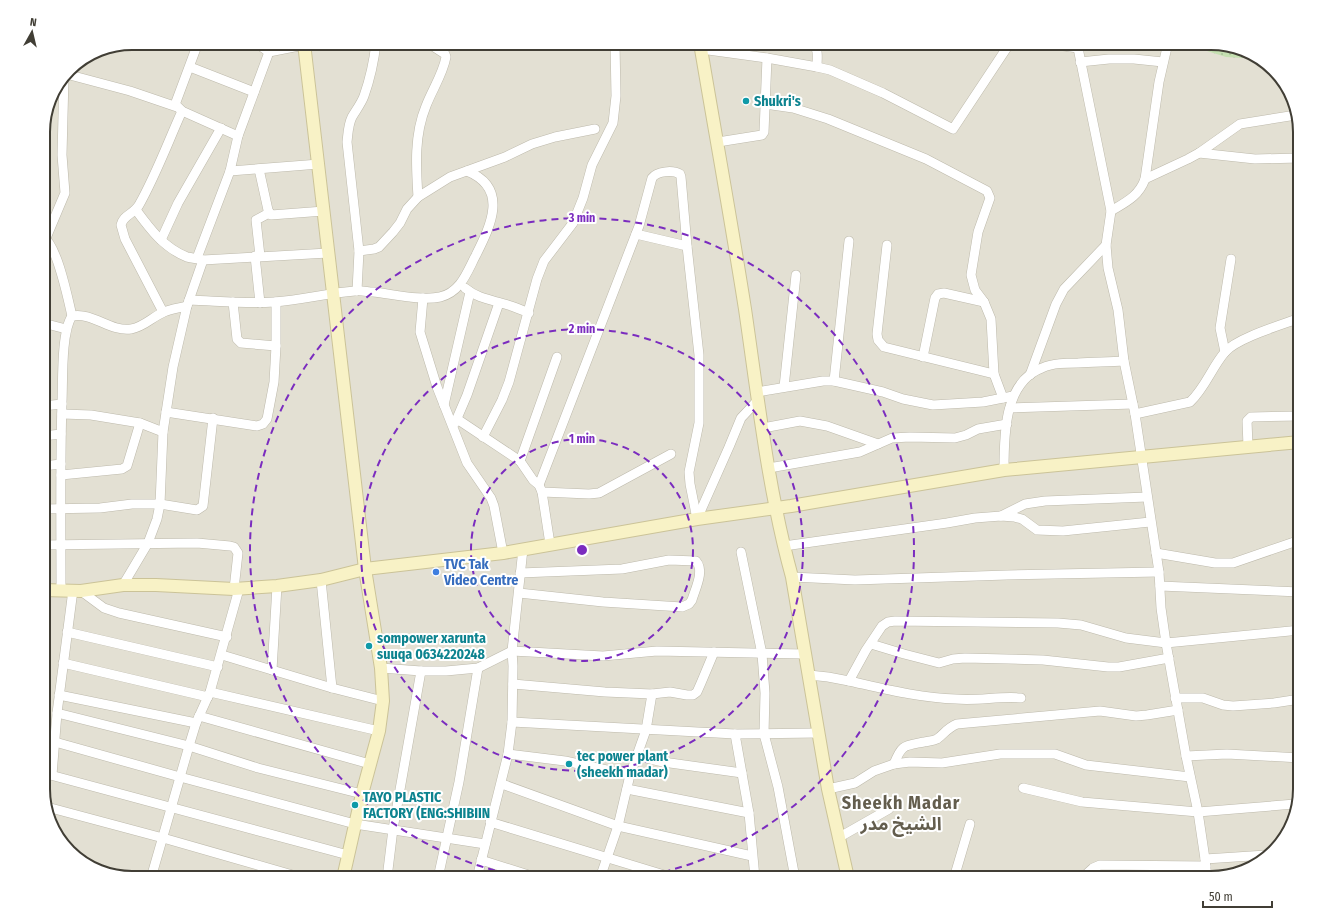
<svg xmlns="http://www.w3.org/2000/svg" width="1343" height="921" viewBox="0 0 1343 921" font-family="'Fira Sans Condensed','Noto Sans Arabic',sans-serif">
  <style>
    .residential { fill: #e3e0d3 }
    .grass { fill: url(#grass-dots) }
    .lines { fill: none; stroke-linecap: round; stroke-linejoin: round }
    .street-casing { stroke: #bdb9ab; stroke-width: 10 }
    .secondary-casing { stroke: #cbc398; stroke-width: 14 }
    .street { stroke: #fff; stroke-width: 9 }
    .secondary { stroke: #f8f2c6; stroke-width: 12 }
    .ring { fill: none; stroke: #7b2cbf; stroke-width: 2; stroke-dasharray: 7 5 }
    .culture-dot { fill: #0f9aa8; stroke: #fff; stroke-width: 1.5 }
    .shop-dot { fill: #3f7fe0; stroke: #fff; stroke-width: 1.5 }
    .labels { text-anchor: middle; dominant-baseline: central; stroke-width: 4; stroke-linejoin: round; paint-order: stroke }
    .culture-label { font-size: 14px; font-weight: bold; fill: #0d838f; stroke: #fff; text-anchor: start }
    .shop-label { font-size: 14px; font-weight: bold; fill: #366cbe; stroke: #fff; text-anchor: start }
    .district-label { font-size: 18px; font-weight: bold; letter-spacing: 1px; fill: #635d4d; stroke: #fff }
    .rim { fill: none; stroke: #413e35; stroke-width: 2 }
    .centre { fill: #7b2cbf; stroke: #fff; stroke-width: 2 }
    .ring-label { font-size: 12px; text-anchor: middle; font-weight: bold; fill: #7b2cbf; stroke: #fff; stroke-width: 4; stroke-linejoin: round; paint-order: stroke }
  </style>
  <defs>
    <pattern id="grass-dots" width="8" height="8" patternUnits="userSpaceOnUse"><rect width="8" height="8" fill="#c5e0b1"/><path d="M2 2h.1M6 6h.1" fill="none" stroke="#aac199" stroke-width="1.8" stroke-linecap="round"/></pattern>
  </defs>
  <rect width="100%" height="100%" fill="#f0eee4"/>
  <path class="residential" d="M132 43H1211L1261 58 1291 92 1300 132V789L1285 839 1251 869 1211 878H132L82 863 55 833 43 795V127L50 98 69 69 98 50Z"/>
  <path class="grass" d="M1187 43H1211L1261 59 1226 57 1188 45Z"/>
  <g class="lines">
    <g class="street-casing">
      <g id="street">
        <path d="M198 43 176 102V105L182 111 238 136"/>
        <path d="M256 43 269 52"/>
        <path d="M646 43V45"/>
        <path d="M813 43C819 50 817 58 817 67"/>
        <path d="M1042 43 1078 48"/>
        <path d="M1077 43 1111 211 1106 245 1108 268 1118 310 1124 361 1135 414 1159 572 1161 608 1166 643 1186 756 1198 812 1205 859 1207 878"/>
        <path d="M701 49 767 58 817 67 830 70 883 93 953 129 1010 43"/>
        <path d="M1080 62 1109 59H1134L1163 62"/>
        <path d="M190 67 254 92"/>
        <path d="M66 74 130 91 177 107"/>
        <path d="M765 104 793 108 828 119 926 159 987 191 990 198 978 232 971 275 975 290 984 302 991 319 994 374 1003 398"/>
        <path d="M718 142 762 135 764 132 767 58"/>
        <path d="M1199 153 1255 159 1300 158"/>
        <path d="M259 169 268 210 271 215 324 211"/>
        <path d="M230 171 319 164"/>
        <path d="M1145 179 1188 159 1199 153 1240 124 1296 115"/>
        <path d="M418 197C416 166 414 135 426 106 432 90 443 74 446 57L445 54 428 43"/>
        <path d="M136 210C150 229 164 248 187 257 192 258 198 259 203 260L328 253"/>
        <path d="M1111 211C1126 202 1139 196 1145 179L1159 82 1168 43"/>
        <path d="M636 234 687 246"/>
        <path d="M43 237C57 244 68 299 72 316"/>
        <path d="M46 238 65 193 62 155 64 77"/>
        <path d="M161 240 178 203 221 128"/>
        <path d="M887 245 877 334 878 340 884 347 994 374"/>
        <path d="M359 251 374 249 379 247 393 232 400 223 407 209 418 197 450 177 505 157 532 144 555 137 595 129"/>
        <path d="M255 256 260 303"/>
        <path d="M260 256 256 220 269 213"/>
        <path d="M197 258 230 171 238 136 269 52 304 45"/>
        <path d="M465 288C478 299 493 300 508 305 515 307 522 310 529 313"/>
        <path d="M357 291 359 251 347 142C348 134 348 125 352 117 356 110 361 104 364 96 370 79 374 61 376 43"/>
        <path d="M423 298 420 332 437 387 467 463 491 498 494 506 503 553"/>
        <path d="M189 300C218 301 246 304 274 302 302 300 328 293 355 291 361 290 368 292 373 292 392 294 422 301 440 297 461 292 467 272 476 255 491 225 509 188 467 171"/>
        <path d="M233 302 237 339 241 343 276 346"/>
        <path d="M163 312 125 239 121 225C123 215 134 214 139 205 156 175 168 142 182 111"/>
        <path d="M43 323 66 329"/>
        <path d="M1225 352 1220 328 1231 259"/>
        <path d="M923 357 935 298 938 294 944 293 984 302"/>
        <path d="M1030 375 1056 304 1064 289 1106 245"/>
        <path d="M834 381 849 241"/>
        <path d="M784 387 796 275"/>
        <path d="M757 392 823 381H834L883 392 903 399 933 405 983 402 1013 396"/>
        <path d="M444 405 470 292"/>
        <path d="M43 406 62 404"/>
        <path d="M1010 408 1133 404"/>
        <path d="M166 412 257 426 263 424 267 419 274 382 276 346V302"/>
        <path d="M62 414 91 415 140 423 163 432"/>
        <path d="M1135 414 1190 402C1205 388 1212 367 1225 352 1237 338 1281 325 1300 318"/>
        <path d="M457 419 520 461 533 480 539 485 542 492 550 544"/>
        <path d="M455 423 467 395 499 303"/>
        <path d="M763 428 800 421 827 426 878 444"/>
        <path d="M43 436 61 434"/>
        <path d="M483 437 502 400 509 382 537 279 544 261 573 223 583 198 592 165 613 123 616 96 615 43"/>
        <path d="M1248 446 1247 421 1251 417 1300 416"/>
        <path d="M520 461 557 357"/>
        <path d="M43 466 61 464"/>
        <path d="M769 468 860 452 892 438 910 437 955 438 966 435 978 429 1007 424"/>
        <path d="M1004 470C1004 435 1004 382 1042 368 1053 363 1066 363 1078 363 1094 362 1109 362 1124 361"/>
        <path d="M61 475 122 469 127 466 140 423"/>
        <path d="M539 485 639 226 652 178C657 171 673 170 680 174L681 177 687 246 699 355V423L689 472 690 484 697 519"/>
        <path d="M542 492 589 494 599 493 671 454"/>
        <path d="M43 509 100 508 132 504H160L197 510 203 506 213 418"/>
        <path d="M1001 516 1025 504 1045 501 1147 497"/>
        <path d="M697 519 729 447 741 418 758 400"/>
        <path d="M43 545 197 543 230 546 234 547 238 553 234 589"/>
        <path d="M784 546 947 523 975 518 1001 516 1014 517 1022 519 1037 530 1063 531 1150 522"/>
        <path d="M741 552 762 654 765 693 764 734 778 787 795 878"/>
        <path d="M1156 553 1215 563H1233L1300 540"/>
        <path d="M792 577 855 580 1007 575 1159 572"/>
        <path d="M321 580 332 688"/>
        <path d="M123 585 148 543 157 519 160 504 163 432 173 367 187 306 203 260"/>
        <path d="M1160 586 1300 592"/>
        <path d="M61 591C61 528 60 465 62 402 63 381 61 332 72 316 93 312 110 332 131 329 144 327 152 317 164 312 171 309 180 308 187 306"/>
        <path d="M81 591 104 608 119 613 227 637"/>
        <path d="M519 593 603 602 682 607 689 604 692 600C695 589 705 571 696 561L669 560 622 569 520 573"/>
        <path d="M67 632 218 667"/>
        <path d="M871 644 904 654 939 663 953 659 965 658 1043 660 1108 667H1119L1169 658"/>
        <path d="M222 655 332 688 383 701"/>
        <path d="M63 663 208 697"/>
        <path d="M381 668 421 671H446L478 668 512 651 603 656 657 651 805 654"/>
        <path d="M272 670 277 586"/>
        <path d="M809 675 828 677 849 681 866 650 882 626 888 622 895 621 1058 623 1081 625 1126 638 1166 643 1300 630"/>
        <path d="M849 681C885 689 920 698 956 699 978 701 1000 696 1021 698"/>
        <path d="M513 684 605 692 652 694 670 692 687 695H693L697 692 701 683 714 652"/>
        <path d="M210 692 379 731"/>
        <path d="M59 695 196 723"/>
        <path d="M1175 698H1203L1223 705 1233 706 1274 703 1300 699"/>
        <path d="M57 713 189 746 258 768 362 794"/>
        <path d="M199 716 370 764"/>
        <path d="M512 722 735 734 818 733"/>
        <path d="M735 734 749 813 755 878"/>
        <path d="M55 742 180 777 355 824 485 844"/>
        <path d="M508 754 565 761 630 775"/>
        <path d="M637 756 663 762 742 773"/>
        <path d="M1186 756 1227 754 1300 758"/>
        <path d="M894 764C902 744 904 746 924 742 928 741 933 741 937 739 944 734 947 728 957 724L1100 711 1136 716 1147 715 1178 710"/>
        <path d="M43 773 348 855"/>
        <path d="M52 775 57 713 73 590"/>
        <path d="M502 784 618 826 752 856"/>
        <path d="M1023 788 1082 802 1198 812 1295 804"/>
        <path d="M627 789 749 813"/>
        <path d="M828 789 855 783 874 771 894 764 910 762 942 763 1000 754H1055L1086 765 1190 777"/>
        <path d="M47 807 163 838 303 878"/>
        <path d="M490 822 674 878"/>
        <path d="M838 838 889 809"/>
        <path d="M1205 859 1266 855"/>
        <path d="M481 860 538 878"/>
        <path d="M151 878 189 746 196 723 210 692 239 589"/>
        <path d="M387 878 393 829 421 671"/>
        <path d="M438 878 459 782 478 668"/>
        <path d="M477 878 508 754 512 722 513 666 512 651 523 549"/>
        <path d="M600 878 618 826 630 775 646 730 652 694"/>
        <path d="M954 878 970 824"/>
        <path d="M1082 878 1093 868 1100 865 1206 866"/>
      </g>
    </g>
    <g class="secondary-casing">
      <g id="secondary">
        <path d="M304 43 365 569 381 668 383 701 379 731 362 794 343 878"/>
        <path d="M700 43C715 132 731 220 745 309 758 398 768 490 792 577L828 789 848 878"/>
        <path d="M43 590 81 591 123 585H156L234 589 277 586 321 580 365 569 503 553 697 519 791 506 1004 470 1300 442"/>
      </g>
    </g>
    <use href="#street" class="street"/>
    <use href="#secondary" class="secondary"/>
  </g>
  <g class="ring">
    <circle cx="582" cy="550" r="111"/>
    <circle cx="582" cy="550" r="221"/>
    <path d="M530 878A332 332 0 1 1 634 878"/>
  </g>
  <g class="culture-dot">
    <circle cx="746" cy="101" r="4"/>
    <circle cx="369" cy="646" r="4"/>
    <circle cx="569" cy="764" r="4"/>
    <circle cx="355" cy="805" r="4"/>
  </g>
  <circle class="shop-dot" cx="436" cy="572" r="4"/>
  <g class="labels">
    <g class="culture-label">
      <text x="754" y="101">Shukri's</text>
      <text x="377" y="638">sompower xarunta<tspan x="377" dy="16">suuqa 0634220248</tspan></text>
      <text x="577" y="756">tec power plant<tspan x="577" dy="16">(sheekh madar)</tspan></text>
      <text x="363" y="797">TAYO PLASTIC<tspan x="363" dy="16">FACTORY (ENG:SHIBIIN</tspan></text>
    </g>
    <g class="shop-label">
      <text x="444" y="564">TVC Tak<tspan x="444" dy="16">Video Centre</tspan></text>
    </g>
    <g class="district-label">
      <text x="901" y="803">Sheekh Madar<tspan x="901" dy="21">الشيخ مدر</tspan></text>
    </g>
  </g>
  <path d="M0 0H1343V921H0ZM132 50H1211A82 82 0 0 1 1293 132V789A82 82 0 0 1 1211 871H132A82 82 0 0 1 50 789V132A82 82 0 0 1 132 50Z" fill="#fff" fill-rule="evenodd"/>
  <path class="rim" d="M132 50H1211A82 82 0 0 1 1293 132V789A82 82 0 0 1 1211 871H132A82 82 0 0 1 50 789V132A82 82 0 0 1 132 50Z"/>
  <circle cx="582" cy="550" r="6" class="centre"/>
  <g class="ring-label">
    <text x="582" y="222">3 min</text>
    <text x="582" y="333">2 min</text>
    <text x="582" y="443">1 min</text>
  </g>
  <g transform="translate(32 32) rotate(8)" stroke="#ffffff" stroke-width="3" paint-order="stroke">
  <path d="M0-3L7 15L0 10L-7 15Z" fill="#413e35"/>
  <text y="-6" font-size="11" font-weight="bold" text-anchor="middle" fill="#413e35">N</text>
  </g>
  <path d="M1203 901v6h69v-6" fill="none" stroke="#413e35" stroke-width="2"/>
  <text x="1209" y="901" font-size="12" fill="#413e35" stroke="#ffffff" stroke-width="3" paint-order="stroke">50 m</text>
</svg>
